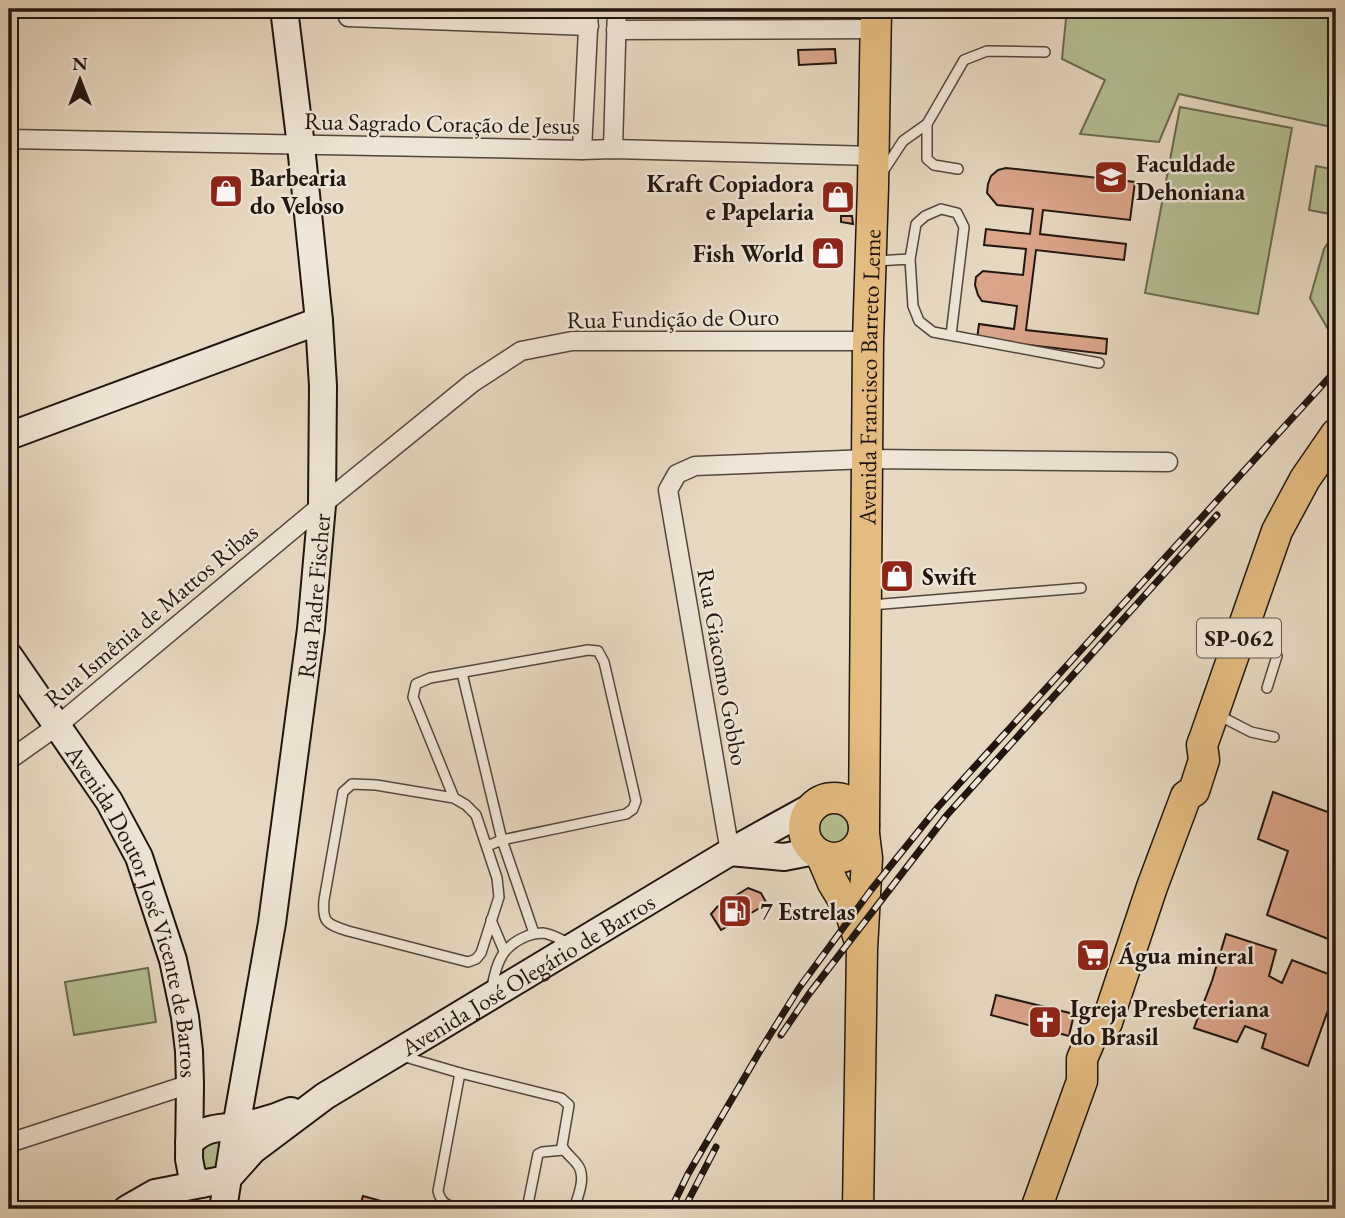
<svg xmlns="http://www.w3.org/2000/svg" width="1345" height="1218" viewBox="0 0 1345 1218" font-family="'EB Garamond',serif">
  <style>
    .green { fill: #b4bf93; stroke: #6a6a50; stroke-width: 2 }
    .building { fill: #dba58a; stroke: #20150e; stroke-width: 2 }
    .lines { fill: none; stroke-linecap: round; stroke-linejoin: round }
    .lane-casing { stroke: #52463b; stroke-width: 12 }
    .street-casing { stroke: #52463b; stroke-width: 21 }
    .secondary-casing { stroke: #20150e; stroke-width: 30 }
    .primary-casing { stroke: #20150e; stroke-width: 33 }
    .lane { stroke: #efe6d7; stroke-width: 9 }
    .street { stroke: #efe6d7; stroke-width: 18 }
    .secondary { stroke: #efe6d7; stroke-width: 26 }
    .primary { stroke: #e4bc80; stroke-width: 30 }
    .rail-casing { stroke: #20150e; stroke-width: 7 }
    .rail { stroke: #efe6d7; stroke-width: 4.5; stroke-dasharray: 13; stroke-linecap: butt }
    .labels { text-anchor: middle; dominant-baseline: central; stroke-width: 5; stroke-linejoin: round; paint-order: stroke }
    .shield { fill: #efe6d7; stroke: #5e544a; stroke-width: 2 }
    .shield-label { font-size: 23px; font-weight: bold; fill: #20150e }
    .street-label { font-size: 24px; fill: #20150e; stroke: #efe6d7 }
    .poi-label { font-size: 24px; font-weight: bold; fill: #20150e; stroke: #efe6d7; text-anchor: start }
  </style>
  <rect width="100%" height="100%" fill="#e7d9c1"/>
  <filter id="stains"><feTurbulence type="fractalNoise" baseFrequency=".00286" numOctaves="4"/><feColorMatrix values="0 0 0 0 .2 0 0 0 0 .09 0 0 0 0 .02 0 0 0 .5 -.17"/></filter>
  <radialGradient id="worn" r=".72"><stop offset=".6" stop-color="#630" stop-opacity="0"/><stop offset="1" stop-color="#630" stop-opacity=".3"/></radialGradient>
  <g class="green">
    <path d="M1067 9H1336V128L1179 94 1159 142 1080 134 1105 80 1062 59Z"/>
    <path d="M1180 107 1292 128 1258 314 1145 293Z"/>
    <path d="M1316 166 1336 170 1330 214 1309 210Z"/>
    <path d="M1336 231V343L1310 298 1324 249Z"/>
    <circle cx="834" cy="830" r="19"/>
    <path d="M148 968 156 1022 74 1035 65 982Z"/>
    <path d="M221 1138 222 1170 206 1173 197 1157 199 1147Z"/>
  </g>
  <g class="building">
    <path d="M835 49 836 63 799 65 798 50Z"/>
    <path d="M1006 168 1135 182 1130 220 1043 210 1040 234 1126 244 1124 260 1036 250 1026 330 1107 339 1106 354 977 339 979 324 1014 329 1017 306 982 301 978 295 975 285 976 277 983 271 1023 275 1026 249 984 245 986 229 1030 234 1033 209 997 205 987 193 988 184 991 176 998 170Z"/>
    <path d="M824 190H852V205H823Z"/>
    <path d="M841 216H852L853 224 841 222Z"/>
    <path d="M813 243 843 248V261L814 258Z"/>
    <path d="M1273 792 1336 815V942L1267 915 1288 851 1258 839Z"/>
    <path d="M748 888 761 893 767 904 721 930 711 914 717 907Z"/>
    <path d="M1226 934 1276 950 1269 976 1282 983 1292 960 1336 977V988L1308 1066 1262 1048 1266 1034 1245 1026 1237 1042 1194 1028 1212 981Z"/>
    <path d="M996 995 1074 1014 1069 1036 991 1015Z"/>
    <path d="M363 1196 410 1209H371L372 1205 361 1203Z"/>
  </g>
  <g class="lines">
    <g class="lane-casing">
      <g id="lane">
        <path d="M927 124V159L934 165 958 169"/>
        <path d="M882 173 903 141 927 124 964 60 987 51 1045 52"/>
        <path d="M910 259 916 224 925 216 941 209 957 213 964 227 951 335"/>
        <path d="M876 261 910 259 913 306 919 321 933 332 1099 363"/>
        <path d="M871 605 1081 588"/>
        <path d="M462 673 502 840 534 933"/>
        <path d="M1267 688 1277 656"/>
        <path d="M1218 715 1251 732 1274 737"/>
        <path d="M454 798 376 785 352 784 343 792 324 900C322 923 327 924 348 931L468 962 476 959 481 953 499 897 497 878 476 815 466 805 454 798 413 697 416 684 430 678 588 650 598 651 604 662 636 801 633 809 626 814 502 840 487 846"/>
        <path d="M491 920 504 951"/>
        <path d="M492 988C496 963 502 946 527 936 532 934 537 933 543 933 552 934 561 940 569 943"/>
        <path d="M402 1056 460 1073 561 1098 569 1105 562 1146C566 1154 572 1157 577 1164 587 1176 578 1196 574 1209"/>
        <path d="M460 1073 438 1191C442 1207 451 1206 465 1209"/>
        <path d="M527 1209 538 1154 542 1152 564 1150"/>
      </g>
    </g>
    <g class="street-casing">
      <g id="street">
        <path d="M348 17 589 26"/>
        <path d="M616 30 876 29"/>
        <path d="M9 139 582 150 613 149 874 156"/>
        <path d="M613 149 617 9"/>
        <path d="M582 150 589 9"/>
        <path d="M9 760 57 726 322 505 472 383 521 351 572 341H868"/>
        <path d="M730 852 668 490 677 474 695 466 868 459 1168 462"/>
        <path d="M9 1143 190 1084"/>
      </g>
    </g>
    <g class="secondary-casing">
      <g id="secondary">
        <path d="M9 436 319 321"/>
        <path id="s1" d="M9 656 109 801 139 857 173 960 185 1017 189 1051 190 1084 189 1159 192 1175 201 1184"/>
        <path d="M730 852 784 857 815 851"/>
        <path d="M189 1143C206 1127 214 1129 236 1126 255 1124 273 1119 291 1111"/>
        <path id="s2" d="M127 1209 155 1193 227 1179 253 1150 325 1096 730 852 813 806"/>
        <path id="s3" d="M223 1209 236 1127 272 923 311 629 322 505 323 386 319 321 301 146 284 9"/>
      </g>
    </g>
    <g class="primary-casing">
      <g id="primary">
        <circle cx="834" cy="828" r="30"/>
        <path id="s4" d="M864 825 868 341 873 187 876 9"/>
        <path d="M821 855 833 883 850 911 859 939"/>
        <path d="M1107 1022 1152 887 1186 796 1194 791 1204 760 1202 745 1205 737 1277 531 1305 479 1336 434"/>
        <path d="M858 1209 862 949 867 858 864 834"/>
        <path d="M1036 1209 1082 1081V1059L1096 1026 1107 1022"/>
      </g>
    </g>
    <use href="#lane" class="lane"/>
    <use href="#street" class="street"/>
    <use href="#secondary" class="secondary"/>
    <use href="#primary" class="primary"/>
    <g class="rail-casing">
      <g id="rail">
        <path d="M781 1035 809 994 947 815 1217 515"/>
        <path d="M671 1209 688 1174 760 1051 799 988 871 890 938 807 1336 370"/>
        <path d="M684 1209 716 1147"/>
      </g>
    </g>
    <use href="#rail" class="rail"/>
  </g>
  <defs>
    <g id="university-square" transform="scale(1.75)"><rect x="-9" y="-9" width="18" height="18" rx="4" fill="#8f2418" stroke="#efe6d7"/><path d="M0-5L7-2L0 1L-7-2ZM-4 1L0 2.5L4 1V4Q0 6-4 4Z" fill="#fff"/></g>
    <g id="shop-square" transform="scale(1.75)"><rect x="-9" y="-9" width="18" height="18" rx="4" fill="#8f2418" stroke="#efe6d7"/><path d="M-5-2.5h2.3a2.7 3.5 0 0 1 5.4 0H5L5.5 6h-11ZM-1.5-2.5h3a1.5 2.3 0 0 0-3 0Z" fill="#fff"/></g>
    <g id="fuel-square" transform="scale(1.75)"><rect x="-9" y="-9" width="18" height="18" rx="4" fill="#8f2418" stroke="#efe6d7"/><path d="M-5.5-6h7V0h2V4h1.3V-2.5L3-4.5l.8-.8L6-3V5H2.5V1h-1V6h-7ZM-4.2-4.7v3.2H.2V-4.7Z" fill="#fff"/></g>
    <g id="supermarket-square" transform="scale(1.75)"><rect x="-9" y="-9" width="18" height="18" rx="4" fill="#8f2418" stroke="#efe6d7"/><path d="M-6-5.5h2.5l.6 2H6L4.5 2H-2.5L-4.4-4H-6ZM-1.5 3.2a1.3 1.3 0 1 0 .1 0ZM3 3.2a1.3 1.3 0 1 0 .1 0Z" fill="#fff"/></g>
    <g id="church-square" transform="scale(1.75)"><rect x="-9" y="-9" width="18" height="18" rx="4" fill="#8f2418" stroke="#efe6d7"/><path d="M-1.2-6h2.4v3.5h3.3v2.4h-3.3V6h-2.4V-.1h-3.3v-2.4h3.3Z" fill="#fff"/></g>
  </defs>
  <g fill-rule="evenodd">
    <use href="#university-square" x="1111" y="177"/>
    <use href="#shop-square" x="226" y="191"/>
    <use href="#shop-square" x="838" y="197"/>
    <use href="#shop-square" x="828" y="253"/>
    <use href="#shop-square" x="897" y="576"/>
    <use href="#fuel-square" x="735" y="911"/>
    <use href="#supermarket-square" x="1093" y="955"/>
    <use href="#church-square" x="1045" y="1022"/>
  </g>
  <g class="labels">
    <rect class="shield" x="1197" y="618.5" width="84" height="39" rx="5"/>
    <g class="shield-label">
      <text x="1239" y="638">SP-062</text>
    </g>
    <g class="street-label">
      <text transform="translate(442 123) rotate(1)">Rua Sagrado Coração de Jesus</text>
      <text transform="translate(673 318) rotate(-1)">Rua Fundição de Ouro</text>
      <text stroke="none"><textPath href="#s4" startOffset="448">Avenida Francisco Barreto Leme</textPath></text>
      <text stroke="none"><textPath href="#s3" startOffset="620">Rua Padre Fischer</textPath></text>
      <text transform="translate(151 615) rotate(-40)">Rua Ismênia de Mattos Ribas</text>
      <text transform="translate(723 667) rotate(80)">Rua Giacomo Gobbo</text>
      <text stroke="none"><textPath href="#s1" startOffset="289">Avenida Doutor José Vicente de Barros</textPath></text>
      <text stroke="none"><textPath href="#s2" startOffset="471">Avenida José Olegário de Barros</textPath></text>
    </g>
    <g class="poi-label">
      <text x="1136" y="163">Faculdade<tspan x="1136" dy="28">Dehoniana</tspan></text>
      <text x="250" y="177">Barbearia<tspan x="250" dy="28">do Veloso</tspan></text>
      <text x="814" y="183" text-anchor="end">Kraft Copiadora<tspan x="814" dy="28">e Papelaria</tspan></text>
      <text x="804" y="253" text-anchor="end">Fish World</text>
      <text x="922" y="576">Swift</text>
      <text x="760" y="911">7 Estrelas</text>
      <text x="1118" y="955">Água mineral</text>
      <text x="1070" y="1008">Igreja Presbeteriana<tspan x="1070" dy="28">do Brasil</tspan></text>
    </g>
  </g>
  <rect width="1345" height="1218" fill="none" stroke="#e7d9c1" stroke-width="35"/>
  <rect x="10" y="10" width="1324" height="1197" fill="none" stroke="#20150e" stroke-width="3.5"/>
  <rect x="18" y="18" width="1310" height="1183" fill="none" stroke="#20150e" stroke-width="2"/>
  <g transform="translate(80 80)" stroke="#efe6d7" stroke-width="5" paint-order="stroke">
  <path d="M0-5L12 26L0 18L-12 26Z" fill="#20150e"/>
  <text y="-10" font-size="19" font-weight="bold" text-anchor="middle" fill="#20150e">N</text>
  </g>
  <rect width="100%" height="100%" filter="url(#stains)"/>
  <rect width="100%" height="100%" fill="url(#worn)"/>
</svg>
